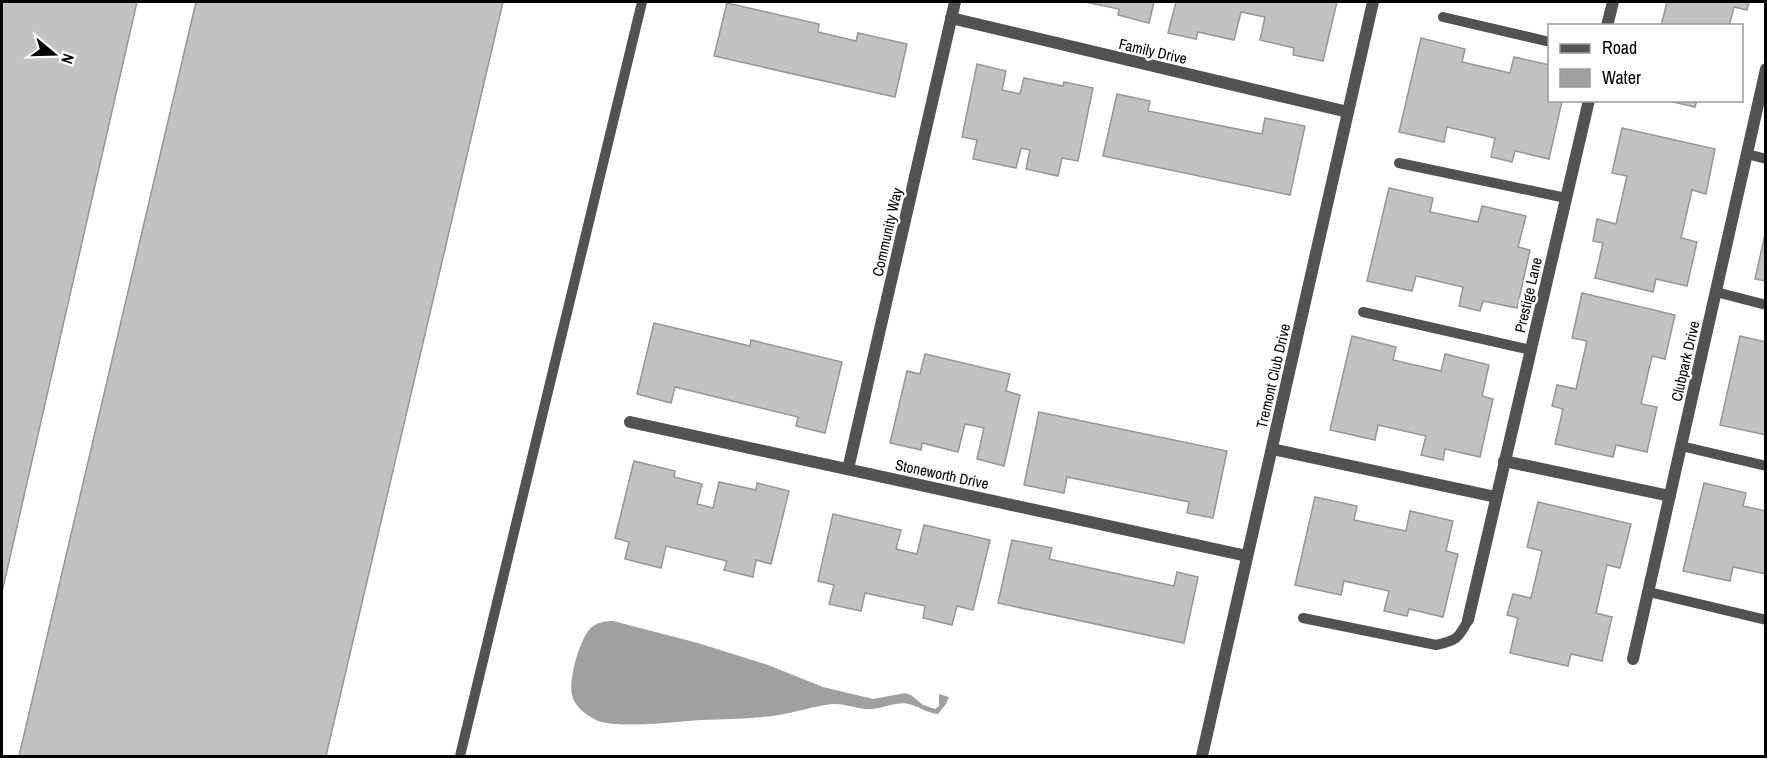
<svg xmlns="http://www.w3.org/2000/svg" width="1767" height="758" viewBox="0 0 1767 758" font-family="'Archivo Narrow',sans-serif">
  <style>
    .water { fill: #a0a0a0 }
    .building { fill: #c2c2c2; stroke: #969696; stroke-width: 1.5 }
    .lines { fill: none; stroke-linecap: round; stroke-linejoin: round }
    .lane { stroke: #525252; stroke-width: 10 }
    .street { stroke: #525252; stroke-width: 12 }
    .labels { text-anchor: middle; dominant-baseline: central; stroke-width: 5; stroke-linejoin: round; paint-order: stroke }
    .street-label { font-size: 15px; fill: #000; stroke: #fff }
  </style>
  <rect width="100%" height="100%" fill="#fff"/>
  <path class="water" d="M613 621 698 643 768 665 823 687 873 699 905 693 911 695 923 705 935 709 939 706V694L949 697 946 704 938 714C927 713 922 708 912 705 899 700 886 708 872 709 858 710 846 703 832 704 814 706 797 712 779 715 753 719 727 719 701 720 673 722 628 728 601 722 590 718 575 708 572 695 568 681 580 636 592 627 598 622 605 621 613 621Z"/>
  <g class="building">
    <path d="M2 2H137L2 592Z"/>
    <path d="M196 2H503L326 756H19Z"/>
    <path d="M1085 2H1154L1149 23 1118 15 1119 9Z"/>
    <path d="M1176 2H1337L1323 61 1293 55 1294 48 1260 40 1265 17 1241 12 1234 40 1198 32 1196 39 1168 33Z"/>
    <path d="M1667 2H1749L1747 10 1734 7 1729 26H1661Z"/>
    <path d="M727 3 819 24 818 32 856 41 858 33 907 44 895 97 714 56Z"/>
    <path d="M1421 38 1465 49 1462 62 1510 73 1514 57 1550 65V100L1562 101 1549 159 1515 151 1512 162 1491 157 1495 138 1447 127 1444 142 1399 132Z"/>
    <path d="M977 64 1006 71 1002 90 1020 94 1024 78 1063 86 1064 82 1093 88 1078 161 1062 158 1058 176 1026 169 1030 150 1021 148 1016 168 973 159 977 140 962 137Z"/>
    <path d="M1117 94 1150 101 1148 111 1262 134 1265 118 1305 126 1290 195 1103 156Z"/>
    <path d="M1665 100H1697L1695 107Z"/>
    <path d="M1622 128 1715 149 1706 194 1692 190 1681 238 1697 242 1687 286 1656 279 1653 292 1595 278 1603 243 1593 241 1597 219 1616 224 1627 176 1612 173Z"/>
    <path d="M1389 188 1433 198 1430 212 1478 222 1482 206 1526 216 1518 247 1530 250 1517 308 1483 301 1480 311 1459 306 1463 287 1416 276 1412 291 1367 281Z"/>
    <path d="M1766 230V281L1755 279Z"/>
    <path d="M1582 293 1675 315 1665 359 1652 356 1641 404 1657 407 1647 452 1616 445 1613 457 1555 444 1563 409 1552 406 1557 385 1576 389 1587 341 1572 338Z"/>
    <path d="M654 323 750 346 751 340 842 362 825 433 796 426 798 417 675 387 671 403 637 394Z"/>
    <path d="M1352 336 1396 347 1393 360 1441 371 1445 354 1489 365 1482 396 1493 399 1480 457 1445 449 1443 460 1421 455 1426 436 1378 425 1375 440 1330 430Z"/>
    <path d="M1740 336 1766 342V435L1720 425Z"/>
    <path d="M925 354 1010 374 1006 391 1020 395 1004 466 977 459 984 428 965 424 958 452 922 443 921 450 890 443 907 371 920 374Z"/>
    <path d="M1039 412 1227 451 1213 518 1187 513 1189 502 1067 477 1064 493 1024 485Z"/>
    <path d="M634 461 675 471 674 477 702 484 697 504 713 508 719 482 756 490 757 483 789 491 771 564 756 560 753 577 724 570 727 561 666 546 661 568 625 559 629 542 615 538Z"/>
    <path d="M1704 483 1746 493 1743 506 1766 511V574L1733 567 1730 581 1683 571Z"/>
    <path d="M1315 497 1357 506 1354 520 1406 531 1410 511 1453 521 1446 551 1458 554 1443 617 1409 609 1407 616 1384 611 1389 591 1344 581 1341 595 1295 585Z"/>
    <path d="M1538 502 1631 524 1620 568 1607 565 1596 613 1612 617 1602 661 1571 654 1568 666 1510 653 1518 618 1507 615 1513 594 1531 598 1542 551 1527 547Z"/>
    <path d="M833 514 901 530 896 549 917 554 924 525 990 540 973 610 957 606 952 625 923 618 925 606 865 593 861 611 829 604 834 585 818 581Z"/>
    <path d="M1012 540 1052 548 1049 559 1174 586 1177 572 1198 577 1184 643 998 603Z"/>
  </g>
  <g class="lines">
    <g class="lane">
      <path d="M1443 17 1550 42"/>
      <path d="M1747 154 1766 159"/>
      <path d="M1399 163 1566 198"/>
      <path d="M1716 292 1766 305"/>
      <path d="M1363 312 1531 350"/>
      <path d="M1681 446 1766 466"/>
      <path d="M1649 592 1766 620"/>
      <path d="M1303 618 1436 645C1456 641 1459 638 1468 620"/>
      <path d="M460 756 642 2"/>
    </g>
    <g class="street">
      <path d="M951 18 1348 112"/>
      <path d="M1607 26 1613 2"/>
      <path d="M630 422 1247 556"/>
      <path d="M1272 449 1496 497"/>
      <path d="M1504 461 1670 496"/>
      <path d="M848 469 955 2"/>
      <path d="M1468 620 1589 100"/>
      <path d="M1633 659 1766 69"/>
      <path d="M1202 756 1373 2"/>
    </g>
  </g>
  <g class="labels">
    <g class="street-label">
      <text transform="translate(1153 51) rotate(13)">Family Drive</text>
      <text transform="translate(887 232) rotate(-77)">Community Way</text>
      <text transform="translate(1528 295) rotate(-77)">Prestige Lane</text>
      <text transform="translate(1685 361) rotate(-77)">Clubpark Drive</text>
      <text transform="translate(1273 376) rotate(-77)">Tremont Club Drive</text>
      <text transform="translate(942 474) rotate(12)">Stoneworth Drive</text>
    </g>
  </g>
  <rect width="1767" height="758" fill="none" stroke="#000000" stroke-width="6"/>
  <rect x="1548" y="24" width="195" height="78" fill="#ffffff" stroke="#999999" stroke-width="1.5"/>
  <rect x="1560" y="44" width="30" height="9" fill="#525252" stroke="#999999" stroke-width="1.5"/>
  <text x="1602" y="54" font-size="18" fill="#000000">Road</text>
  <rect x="1560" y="69" width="30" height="18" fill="#a0a0a0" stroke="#999999" stroke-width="1.5"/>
  <text x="1602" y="84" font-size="18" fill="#000000">Water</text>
  <g transform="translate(54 54) rotate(109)" stroke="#ffffff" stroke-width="4.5" paint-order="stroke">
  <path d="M0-4.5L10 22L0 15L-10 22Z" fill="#000000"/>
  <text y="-9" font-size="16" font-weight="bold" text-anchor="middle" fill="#000000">N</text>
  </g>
</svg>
